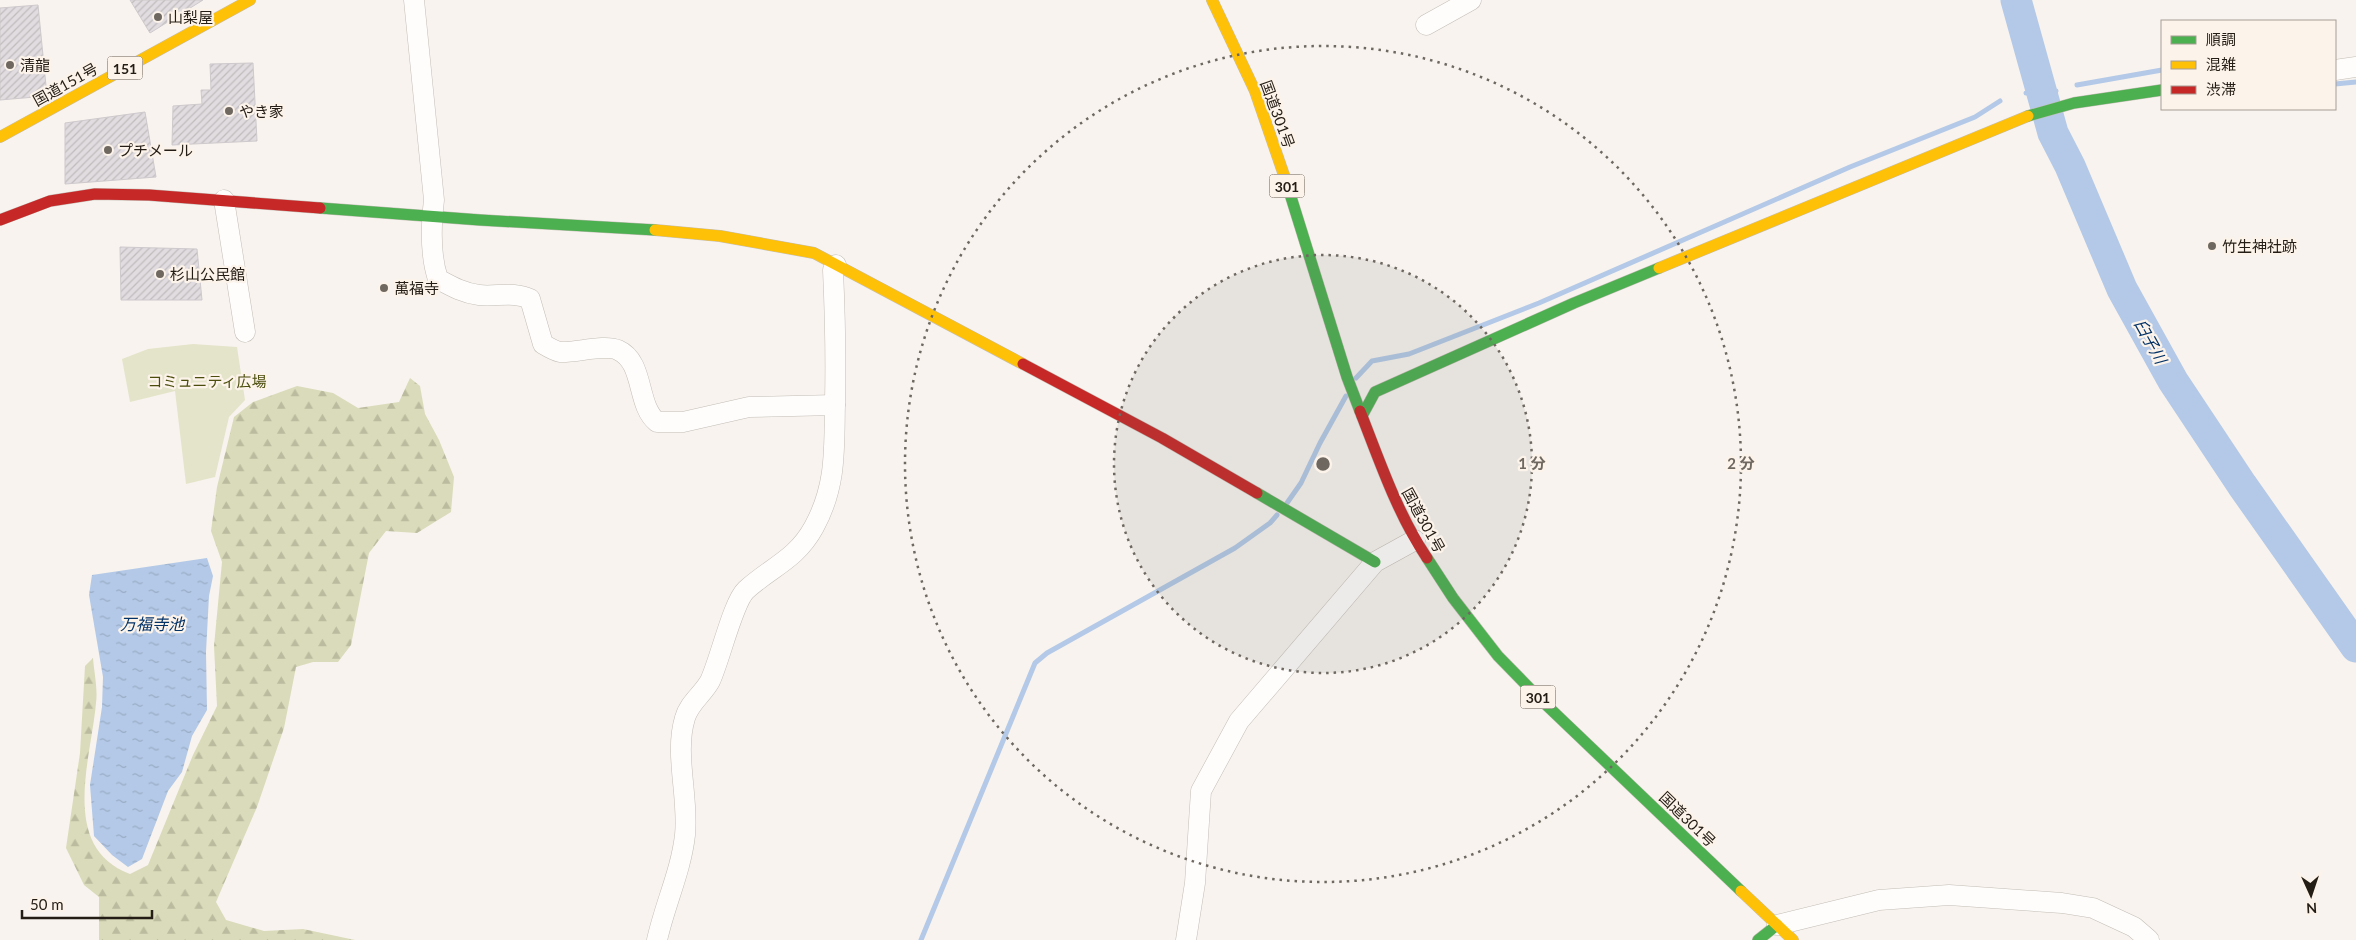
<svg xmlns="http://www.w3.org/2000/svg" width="2356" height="940" viewBox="0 0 2356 940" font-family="Lato,'Noto Sans JP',sans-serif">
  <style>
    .forest { fill: url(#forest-firs) }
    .park { fill: #e4e4ca }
    .water { fill: url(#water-ripples) }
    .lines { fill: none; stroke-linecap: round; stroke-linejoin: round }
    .stream { stroke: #b3c9e7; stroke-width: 5 }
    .river { stroke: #b3c9e7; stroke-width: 31 }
    .building { fill: url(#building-hatch); stroke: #cec9cc }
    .street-casing { stroke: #c3bdb6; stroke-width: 21 }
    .fast-casing { stroke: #c3bdb6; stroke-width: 12 }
    .slow-casing { stroke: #c3bdb6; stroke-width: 12 }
    .jam-casing { stroke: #c3bdb6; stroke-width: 12 }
    .street { stroke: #fefdfc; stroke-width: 20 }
    .fast { stroke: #4caf50; stroke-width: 11 }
    .slow { stroke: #ffc107; stroke-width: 11 }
    .jam { stroke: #c62828; stroke-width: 11 }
    .ring { fill: none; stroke: #6e6861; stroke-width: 2.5; stroke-dasharray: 2.5 5 }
    .poi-dot { fill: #6e6861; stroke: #fcf3ea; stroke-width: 2 }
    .labels { text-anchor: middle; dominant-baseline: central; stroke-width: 4.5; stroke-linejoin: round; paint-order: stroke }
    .shield { fill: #fcf3ea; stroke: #655d55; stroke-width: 1 }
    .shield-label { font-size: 14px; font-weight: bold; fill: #241d15 }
    .poi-label { font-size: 15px; fill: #241d15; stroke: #fcf3ea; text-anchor: start }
    .street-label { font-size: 15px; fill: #241d15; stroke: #fcf3ea }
    .park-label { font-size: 15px; fill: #4a4d0c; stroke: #fcf3ea }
    .water-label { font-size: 16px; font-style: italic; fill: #033267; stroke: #fcf3ea }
    .centre { fill: #6e6861; stroke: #fcf3ea; stroke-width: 2.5 }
    .ring-label { font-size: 15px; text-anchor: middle; font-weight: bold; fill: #6e6861; stroke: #fcf3ea; stroke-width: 4.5; stroke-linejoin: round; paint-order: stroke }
  </style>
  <defs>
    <pattern id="forest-firs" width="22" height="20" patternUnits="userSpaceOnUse" patternTransform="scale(1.25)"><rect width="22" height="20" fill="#dadbba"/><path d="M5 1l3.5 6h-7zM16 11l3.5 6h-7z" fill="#bbbc9f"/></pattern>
    <pattern id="water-ripples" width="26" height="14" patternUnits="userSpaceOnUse" patternTransform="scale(1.25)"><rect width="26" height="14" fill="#b3c9e7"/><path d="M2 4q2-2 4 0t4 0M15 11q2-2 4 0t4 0" fill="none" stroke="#9aacc5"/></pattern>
    <pattern id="building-hatch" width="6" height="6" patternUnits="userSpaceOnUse" patternTransform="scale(1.25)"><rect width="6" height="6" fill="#e0dcdf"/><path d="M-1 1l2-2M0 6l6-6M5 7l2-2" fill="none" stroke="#c0bcbe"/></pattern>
  </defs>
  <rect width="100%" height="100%" fill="#f8f3ee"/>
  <path class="forest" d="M410 378 420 386 425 414 439 440 454 477 451 512 417 533 386 531 369 553 351 645 338 662H313L296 667 284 728 257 807 216 902 226 920 264 931 303 929 355 940H99V897L84 885 66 848 80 753 85 666 93 658C94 672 98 689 96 703 91 760 59 847 130 874L148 865 193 755 217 706 214 646 222 562 211 531 217 487 234 417 253 402 297 386 333 393 358 408 399 402Z"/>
  <path class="park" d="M193 344 237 347 245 400 229 417 215 477 186 484 175 391 130 402 122 359 148 349Z"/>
  <path class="water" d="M207 558 213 576 209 596 206 652 207 710 192 736 182 772 168 791 142 859 128 867 112 855 94 836 90 785 102 707 103 677 89 595 92 575Z"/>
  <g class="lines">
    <g class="stream">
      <path d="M2335 84 2356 82"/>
      <path d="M2077 85 2162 70"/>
      <path d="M2026 93 2056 91"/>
      <path d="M1356 378 1372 361 1409 354 1539 303 1850 167 1975 117 2000 101"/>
      <path d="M1287 503 1301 483 1320 443 1346 396"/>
      <path d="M921 940 1035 663 1047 653 1235 548 1270 523 1277 515"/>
    </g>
    <path class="river" d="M2016 0 2053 133 2070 166 2122 289 2173 381 2242 485 2356 647"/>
  </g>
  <g class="building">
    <path d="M130 0H203L150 33Z"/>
    <path d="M38 5 47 96 0 100V8Z"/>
    <path d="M253 63 257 141 172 145 173 106 202 104 201 90H211L210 64Z"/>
    <path d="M145 112 156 177 65 184V123Z"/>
    <path d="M120 247 197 249 202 300H121Z"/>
  </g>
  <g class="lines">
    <g class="street-casing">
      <g id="street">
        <path d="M414 0 434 200C431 225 430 255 438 279 451 286 463 293 479 295 496 297 514 291 530 299L543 344C548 347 555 351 560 352 576 353 604 344 618 350 645 362 636 405 657 422H683L749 407 835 405"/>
        <path d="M1426 25 1471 0"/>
        <path d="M2335 70 2356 67"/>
        <path d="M224 200 245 332"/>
        <path d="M1777 925 1879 900 1949 895 2062 903 2093 908 2134 927 2149 940"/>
        <path d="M657 940C665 904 681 871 685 835 689 798 674 753 685 718 689 703 703 694 710 681 720 660 733 602 746 590 771 567 796 560 814 527 837 485 834 448 835 402 836 358 835 314 833 270L836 265"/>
        <path d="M1186 940 1195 883 1201 791 1239 721 1375 562 1415 540"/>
      </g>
    </g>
    <g class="fast-casing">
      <g id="fast">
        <path d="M2028 116 2074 103 2162 90"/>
        <path d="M1286 181 1347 377 1360 411"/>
        <path d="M320 208 480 220 655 230"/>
        <path d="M1362 416 1375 392 1574 303 1659 268"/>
        <path d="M1257 493 1375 562"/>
        <path d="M1427 558 1453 598 1498 656 1539 698 1741 891"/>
        <path d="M1758 940 1777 925"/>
      </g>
    </g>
    <g class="slow-casing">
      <g id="slow">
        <path d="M1212 0 1255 91 1286 181"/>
        <path d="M0 137 250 0"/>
        <path d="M655 230 720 236 814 253 1023 364"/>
        <path d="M1659 268 2028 116"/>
        <path d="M1741 891 1793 940"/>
      </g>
    </g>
    <g class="jam-casing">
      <g id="jam">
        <path d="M0 220 50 201 95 194 149 195 320 208"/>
        <path d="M1023 364 1162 438 1257 493"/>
        <path d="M1360 411C1380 462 1397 513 1427 558"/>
      </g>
    </g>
    <use href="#street" class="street"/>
    <use href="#fast" class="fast"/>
    <use href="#slow" class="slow"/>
    <use href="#jam" class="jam"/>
  </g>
  <circle cx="1323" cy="464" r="209" fill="#6e6861" fill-opacity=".12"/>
  <g class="ring">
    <circle cx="1323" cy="464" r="209"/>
    <circle cx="1323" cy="464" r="418"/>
  </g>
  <g class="poi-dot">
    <circle cx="158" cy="17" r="5"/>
    <circle cx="10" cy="65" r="5"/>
    <circle cx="229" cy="111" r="5"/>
    <circle cx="108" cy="150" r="5"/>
    <circle cx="2212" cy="246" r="5"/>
    <circle cx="160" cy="274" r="5"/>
    <circle cx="384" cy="288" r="5"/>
  </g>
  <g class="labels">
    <g class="shield">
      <rect x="107.5" y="56.5" width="35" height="23" rx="4"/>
      <rect x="1269.5" y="174.5" width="35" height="23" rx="4"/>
      <rect x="1520.5" y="685.5" width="35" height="23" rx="4"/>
    </g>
    <g class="shield-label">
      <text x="125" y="68">151</text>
      <text x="1287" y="186">301</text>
      <text x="1538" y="697">301</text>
    </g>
    <g class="poi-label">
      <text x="168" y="17">山梨屋</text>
      <text x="20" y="65">清龍</text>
      <text x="239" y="111">やき家</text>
      <text x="118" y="150">プチメール</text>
      <text x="2222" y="246">竹生神社跡</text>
      <text x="170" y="274">杉山公民館</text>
      <text x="394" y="288">萬福寺</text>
    </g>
    <g class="street-label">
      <text transform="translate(65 84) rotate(-29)">国道151号</text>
      <text transform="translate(1278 114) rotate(70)">国道301号</text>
      <text transform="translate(1424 520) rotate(61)">国道301号</text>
      <text transform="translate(1688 819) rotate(44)">国道301号</text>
    </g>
    <g class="park-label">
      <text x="207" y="381">コミュニティ広場</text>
    </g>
    <g class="water-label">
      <text transform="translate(2151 341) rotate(61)">臼子川</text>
      <text x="152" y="623">万福寺池</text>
    </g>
  </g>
  <circle cx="1323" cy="464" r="8" class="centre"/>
  <g class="ring-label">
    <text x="1532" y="469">1 分</text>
    <text x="1741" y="469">2 分</text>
  </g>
  <rect x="2161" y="20" width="175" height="90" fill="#fcf3ea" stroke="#a69d95"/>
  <rect x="2171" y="36" width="25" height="8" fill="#4caf50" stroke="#a69d95"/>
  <text x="2206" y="45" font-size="15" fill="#241d15">順調</text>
  <rect x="2171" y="61" width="25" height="8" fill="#ffc107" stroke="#a69d95"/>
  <text x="2206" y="70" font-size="15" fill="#241d15">混雑</text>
  <rect x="2171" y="86" width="25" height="8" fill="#c62828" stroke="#a69d95"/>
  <text x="2206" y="95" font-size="15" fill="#241d15">渋滞</text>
  <g transform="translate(2311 895) rotate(177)" stroke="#fcf3ea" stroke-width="4" paint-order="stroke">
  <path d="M0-4L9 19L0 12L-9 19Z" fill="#241d15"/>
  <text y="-8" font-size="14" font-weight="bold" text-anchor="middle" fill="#241d15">N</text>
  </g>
  <path d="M22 910v8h130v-8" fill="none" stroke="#241d15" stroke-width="2.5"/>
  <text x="30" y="910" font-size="15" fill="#241d15" stroke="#fcf3ea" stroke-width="4" paint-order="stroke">50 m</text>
</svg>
